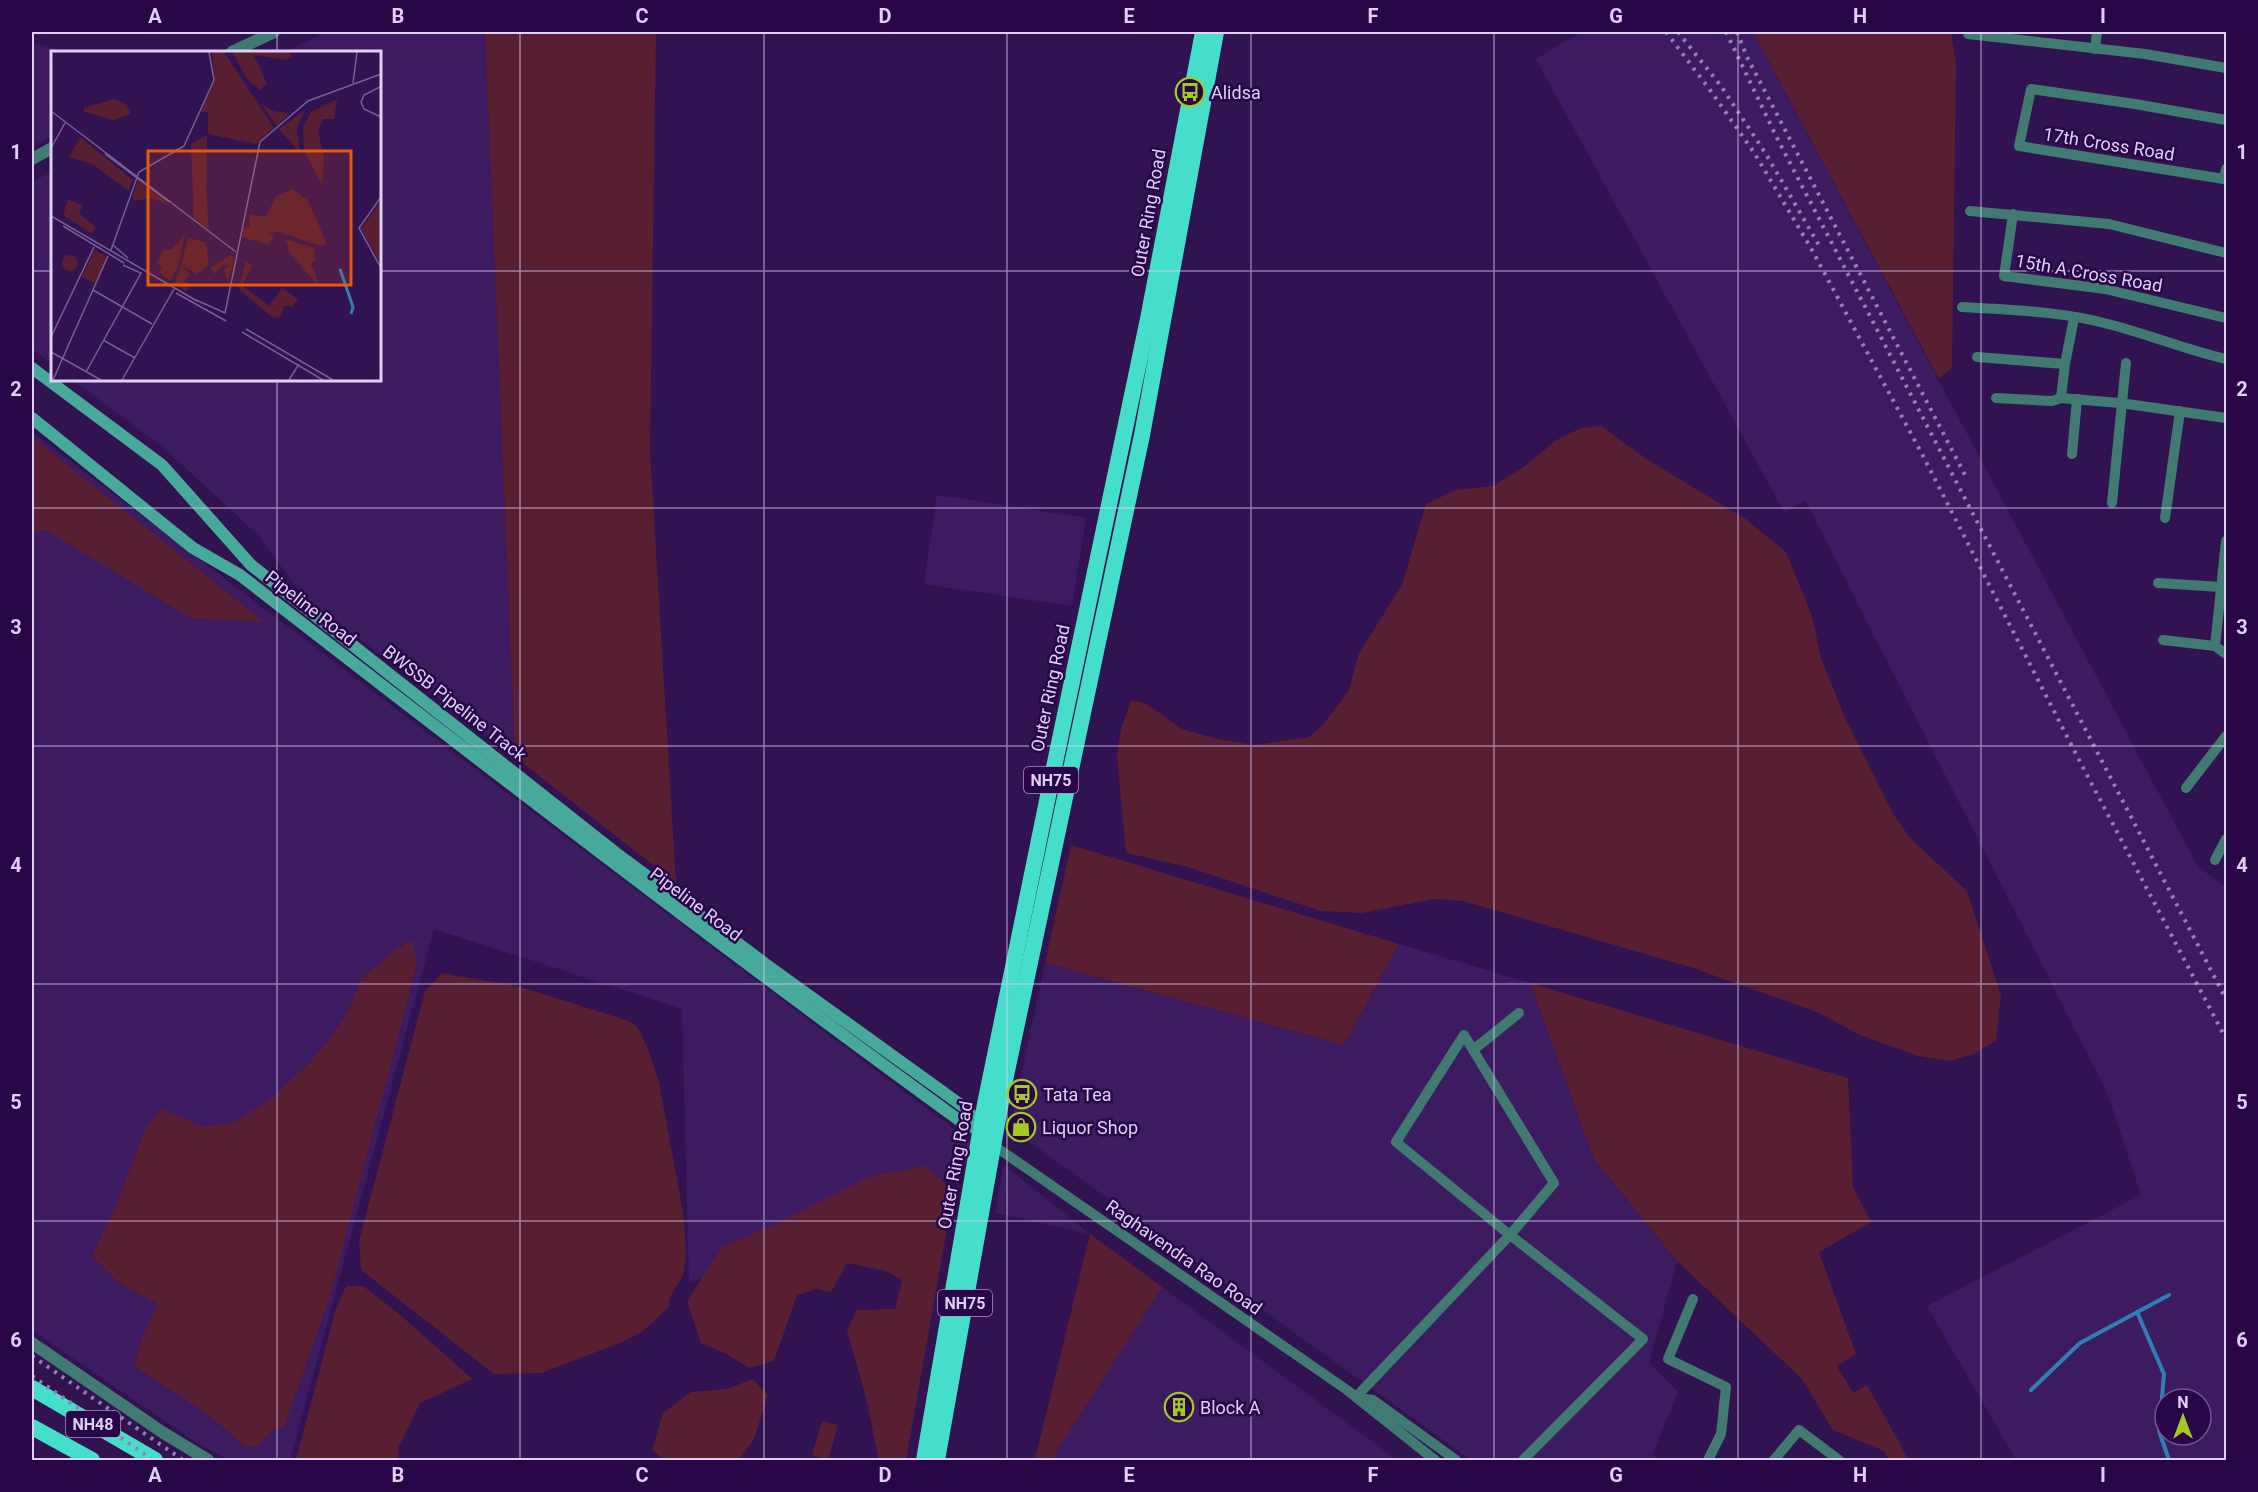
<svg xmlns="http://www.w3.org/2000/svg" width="2258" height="1492" viewBox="0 0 2258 1492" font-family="Roboto,sans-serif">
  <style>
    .built { fill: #3d1b61; fill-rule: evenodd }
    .green { fill: #581e32 }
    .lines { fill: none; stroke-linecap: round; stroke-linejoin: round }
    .stream { stroke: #307fb4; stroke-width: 4 }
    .minor { stroke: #407a70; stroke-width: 10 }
    .tertiary { stroke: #407a70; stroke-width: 12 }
    .secondary { stroke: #46a99a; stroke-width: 12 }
    .trunk { stroke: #44deca; stroke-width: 16 }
    .rail { stroke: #957fb0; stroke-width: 4; stroke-dasharray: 3 6; stroke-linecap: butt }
    .grid { fill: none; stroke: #dfd0f7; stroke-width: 1.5; stroke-opacity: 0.55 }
    .labels { text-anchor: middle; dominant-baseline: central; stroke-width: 5; stroke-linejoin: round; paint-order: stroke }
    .shield { fill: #280647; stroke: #a893c2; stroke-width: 1.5 }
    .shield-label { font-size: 16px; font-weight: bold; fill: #dfd0f7 }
    .poi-label { font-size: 18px; fill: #dfd0f7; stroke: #280647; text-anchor: start }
    .street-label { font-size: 18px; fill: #dfd0f7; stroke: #280647 }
    .inset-river { fill: none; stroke: #307fb4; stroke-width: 3 }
    .inset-road { fill: none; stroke: #775f94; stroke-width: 1.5 }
    .view { fill: #e8590c; fill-opacity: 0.15; stroke: #e8590c; stroke-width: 3 }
    .inset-edge { fill: none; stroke: #dfd0f7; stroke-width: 3 }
    .neatline { fill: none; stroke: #dfd0f7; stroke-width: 2 }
    .grid-label { font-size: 20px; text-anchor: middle; font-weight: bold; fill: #dfd0f7 }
  </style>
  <rect width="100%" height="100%" fill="#321352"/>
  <g class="built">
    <path d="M326 32H485L515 757 303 596 258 535 164 448 73 380H380V52H285Z"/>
    <path d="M1581 32H1753L2198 867 2226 887V1460H2016L1927 1306 2141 1195 2107 1092 1805 500 1784 512 1536 59ZM2165 1399H2201V1435H2165Z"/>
    <path d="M32 43 69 52H52V136L32 146Z"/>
    <path d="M52 172V364L32 348V182Z"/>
    <path d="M32 432 397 710 971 1142 967 1165 961 1162 954 1164 953 1176 689 1283 682 1009 434 929 290 1460H228L197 1443 32 1330Z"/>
    <path d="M937 495 1086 518 1072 606 924 584Z"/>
    <path d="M1399 944 1530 983 1594 1159 1677 1261 1649 1363 1678 1392 1652 1455 1660 1460H1471L1010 1128 1045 963 1344 1045Z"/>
    <path d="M1004 1165 1090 1234 1397 1460H1035L1090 1234 995 1213Z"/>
  </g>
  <g class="green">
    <path d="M485 32H656L650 451 676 883 515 757Z"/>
    <path d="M1753 32H1951L1956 64 1952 368 1939 379Z"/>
    <path d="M1601 426 1648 460 1747 520 1786 552 1812 616 1821 658 1846 720 1893 814 1911 839 1967 891 2001 995 1996 1040 1974 1054 1949 1061 1918 1056 1860 1035 1817 1012 1690 967 1463 901 1434 899 1362 913 1321 911 1188 867 1126 853 1117 756 1121 729 1131 700 1145 703 1182 729 1217 739 1254 745 1309 737 1322 726 1349 690 1359 653 1402 585 1426 504 1456 490 1493 486 1525 466 1555 441 1581 428Z"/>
    <path d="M32 437 264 622 190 618 46 530 32 532Z"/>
    <path d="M1071 845 1399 944 1344 1045 1045 963Z"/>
    <path d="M412 940 417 964 330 1296 284 1427 271 1431 256 1447 244 1446 209 1415 134 1366 142 1338 158 1304 118 1282 92 1256 117 1203 146 1127 161 1109 203 1127 235 1122 271 1099 307 1065 331 1038 349 1009 361 978 394 951Z"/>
    <path d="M442 973 521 987 629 1021 638 1028 648 1049 659 1082 684 1218 686 1253 683 1276 670 1297 668 1308 642 1332 622 1342 542 1373 494 1374 361 1270 359 1241 425 991Z"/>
    <path d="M1530 983 1848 1078 1853 1187 1871 1222 1819 1252 1856 1354 1837 1366 1853 1393 1867 1385 1909 1460H1889L1884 1451 1833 1430 1802 1379 1677 1261 1594 1159Z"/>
    <path d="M925 1166 949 1186 953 1195 906 1460H879L865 1394 847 1330 857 1310 895 1309 902 1280 886 1271 847 1263 831 1292 817 1289 797 1295 774 1361 749 1368 727 1354 701 1343 687 1301 722 1247 772 1226 871 1176Z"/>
    <path d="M1090 1234 1162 1287 1051 1460H1035Z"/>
    <path d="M346 1286H363L398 1313 472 1379 420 1403 398 1448 399 1460H296L335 1312Z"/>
    <path d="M753 1379 768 1395 754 1439 739 1460H665L652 1450 663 1413 691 1392 727 1389Z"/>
    <path d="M822 1421 838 1425 828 1460 812 1455Z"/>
  </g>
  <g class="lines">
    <g class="stream">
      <path d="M2137 1312 2164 1374 2159 1431 2169 1460"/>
      <path d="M2031 1390 2080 1343 2169 1295"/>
    </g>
    <g class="minor">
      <path d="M1968 34 2145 54 2226 68"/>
      <path d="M2095 49 2097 32"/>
      <path d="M2226 120 2135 104 2031 89 2019 146 2224 179 2226 169"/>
      <path d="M1970 211 2109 224 2226 253"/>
      <path d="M2013 214 2004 276 2105 289 2226 318"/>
      <path d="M1962 307C2010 310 2061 311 2108 324 2148 334 2186 350 2226 359"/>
      <path d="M2074 318 2065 364 2061 398 2120 403 2226 418"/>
      <path d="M1977 357 2065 364"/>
      <path d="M1996 398 2052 401 2061 398"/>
      <path d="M2072 454 2077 399"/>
      <path d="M2112 503 2126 363"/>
      <path d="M2165 518 2180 411"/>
      <path d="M2226 541 2215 646 2226 654"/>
      <path d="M2158 583 2221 587"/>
      <path d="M2163 640 2215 646"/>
      <path d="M2186 788 2226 736"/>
      <path d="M2215 860 2226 839"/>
      <path d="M1464 1035 1554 1183 1510 1235 1396 1142Z"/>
      <path d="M1473 1050 1519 1013"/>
      <path d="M993 1145 1347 1390 1435 1460"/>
      <path d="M1693 1299 1668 1359 1726 1387 1721 1434 1708 1460"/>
      <path d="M1356 1397 1510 1235 1643 1339 1523 1460"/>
      <path d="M1359 1398 1373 1400 1456 1460"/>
      <path d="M1774 1460 1799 1430 1839 1460"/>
    </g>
    <g class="tertiary">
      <path d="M232 52 274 32"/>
      <path d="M32 159 52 148"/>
      <path d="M32 1343 162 1432 208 1460"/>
    </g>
    <g class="secondary">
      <path d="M32 368 162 465 251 565 616 853 775 971 968 1110 981 1131"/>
      <path d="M32 418 193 548 240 575C479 761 718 945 963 1123L981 1131"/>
    </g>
    <g class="trunk">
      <path d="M32 1388 155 1460"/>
      <path d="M32 1427 92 1460"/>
      <path d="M924 1460 985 1104 1049 791 1148 319 1203 32"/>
      <path d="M937 1460 1004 1085 1142 435 1216 32"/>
    </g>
    <g class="rail">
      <path d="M1666 32 1710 90 1755 154 1812 250 1922 454 2076 754 2226 1039"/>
      <path d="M1678 32 1721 86 1766 154 1820 247"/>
      <path d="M1726 32 1777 138 2226 999"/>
      <path d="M1737 32 1747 57 1965 475"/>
      <path d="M32 1356 183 1460"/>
      <path d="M32 1376 153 1460"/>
    </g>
  </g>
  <path class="grid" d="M277 32V52M520 32V1460M764 32V1460M1007 32V1460M1251 32V1460M1494 32V1460M1738 32V1460M1981 32V1460M32 271H52M380 271H2226M277 380V1460M32 508H2226M32 746H2226M32 984H2226M32 1221H2226"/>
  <defs>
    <g id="bus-ring" transform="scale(1.5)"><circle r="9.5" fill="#280647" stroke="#a5c823" stroke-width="1.5"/><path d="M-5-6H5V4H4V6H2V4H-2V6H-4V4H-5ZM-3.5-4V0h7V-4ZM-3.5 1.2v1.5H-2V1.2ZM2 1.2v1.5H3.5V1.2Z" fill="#a5c823"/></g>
    <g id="shop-ring" transform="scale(1.5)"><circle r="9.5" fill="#280647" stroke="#a5c823" stroke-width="1.5"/><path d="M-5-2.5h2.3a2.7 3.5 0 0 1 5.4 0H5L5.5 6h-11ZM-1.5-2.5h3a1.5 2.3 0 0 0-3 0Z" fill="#a5c823"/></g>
    <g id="building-ring" transform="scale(1.5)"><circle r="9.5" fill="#280647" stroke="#a5c823" stroke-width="1.5"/><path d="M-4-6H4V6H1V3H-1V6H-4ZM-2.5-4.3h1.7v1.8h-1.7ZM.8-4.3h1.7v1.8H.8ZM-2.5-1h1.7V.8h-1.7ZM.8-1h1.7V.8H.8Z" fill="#a5c823"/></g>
  </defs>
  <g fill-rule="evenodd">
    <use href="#bus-ring" x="1190" y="92"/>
    <use href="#bus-ring" x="1022" y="1094"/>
    <use href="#shop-ring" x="1021" y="1127"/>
    <use href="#building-ring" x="1179" y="1407"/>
  </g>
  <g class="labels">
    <g class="shield">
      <rect x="1024" y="767" width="54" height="26" rx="4.5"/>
      <rect x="938" y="1290" width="54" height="26" rx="4.5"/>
      <rect x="66" y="1411" width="54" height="26" rx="4.5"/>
    </g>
    <g class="shield-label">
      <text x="1051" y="780">NH75</text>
      <text x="965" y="1303">NH75</text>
      <text x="93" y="1424">NH48</text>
    </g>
    <g class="poi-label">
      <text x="1211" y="92">Alidsa</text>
      <text x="1043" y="1094">Tata Tea</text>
      <text x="1042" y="1127">Liquor Shop</text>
      <text x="1200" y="1407">Block A</text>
    </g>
    <g class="street-label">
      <text transform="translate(2109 144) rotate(9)">17th Cross Road</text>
      <text transform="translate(1148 213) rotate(-80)">Outer Ring Road</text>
      <text transform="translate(2089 273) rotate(10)">15th A Cross Road</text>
      <text transform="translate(311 608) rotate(38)">Pipeline Road</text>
      <text transform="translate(1050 688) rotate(-78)">Outer Ring Road</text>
      <text transform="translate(455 703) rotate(38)">BWSSB Pipeline Track</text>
      <text transform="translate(696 904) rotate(37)">Pipeline Road</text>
      <text transform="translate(955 1165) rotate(-80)">Outer Ring Road</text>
      <text transform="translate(1184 1257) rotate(35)">Raghavendra Rao Road</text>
    </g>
  </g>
  <g transform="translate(51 51)">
    <rect width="330" height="330" fill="#321352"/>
    <path d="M161 1H173L223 77 205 93 157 83V62L149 60 163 27ZM181 1H239L241 6 235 9 203 4 216 33 209 39 197 29ZM63 48 76 54 80 63 63 69 33 61V57ZM286 48 283 68H272L267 80 273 106 271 134 253 99 252 76 260 61ZM209 52 222 60 238 62 226 75ZM255 58 246 76 249 102 228 78ZM156 84 155 140 158 179 143 168 140 93ZM29 86 82 129 78 140 41 113 18 106ZM87 129 121 156 101 147 84 150 81 147ZM241 138 257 149 276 193 269 195 228 181 216 182 223 184 218 194 191 186 193 176 198 177 199 163 215 166 225 145ZM17 149 32 154 28 163 45 176 41 183 12 164ZM330 149V214L310 178ZM134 184 127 216 119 230 109 222 111 217 106 212 112 199 121 198ZM137 187 154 191 156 197 158 214 146 223 130 214ZM234 188 263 197 265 209 260 212 268 235 240 204ZM44 199 56 206 44 232 30 226ZM11 212a8 8 0 1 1 16 0a8 8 0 1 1-16 0ZM180 204 183 207 177 232 173 219 178 215 173 213 164 223 159 217ZM195 210 201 215 191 234 218 255 231 237 247 248 241 256 234 254 228 267 219 265 188 238ZM130 215 140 223 133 230 139 234 135 240 123 233Z" fill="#581e32"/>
    <path class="inset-river" d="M289 218 302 256 300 263"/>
    <path class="inset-road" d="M302 32 306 1M329 36 313 44 310 51 313 58 330 66M0 60 185 201M0 97 14 72M54 103 118 151M330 146 308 177 330 217M0 165 146 250M12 175 73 212M62 194 77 207M60 199 88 121 133 95 163 29 158 1M42 239 101 273M125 242 175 270M145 249 174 262 209 91 257 50 330 23M195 278 282 329M191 281 272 329M0 286 43 196M52 289 84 307M0 301 50 329M35 321 90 222 72 214M2 329 57 205M71 329 123 238M238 329 248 313"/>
    <path class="view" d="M97 100H300V234H97Z"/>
    <rect width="330" height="330" class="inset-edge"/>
  </g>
  <rect width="2258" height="1492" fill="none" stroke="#280647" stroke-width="66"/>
  <g transform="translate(2183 1417)"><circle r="28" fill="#280647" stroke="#71578d" stroke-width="1.5"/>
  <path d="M0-4.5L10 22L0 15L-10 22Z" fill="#a5c823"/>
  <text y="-9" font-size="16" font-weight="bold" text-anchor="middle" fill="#dfd0f7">N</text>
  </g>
  <rect x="33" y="33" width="2192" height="1426" class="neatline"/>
  <g class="grid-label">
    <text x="155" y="23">A</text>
    <text x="398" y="23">B</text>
    <text x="642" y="23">C</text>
    <text x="885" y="23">D</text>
    <text x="1129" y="23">E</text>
    <text x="1373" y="23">F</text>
    <text x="1616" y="23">G</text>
    <text x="1860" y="23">H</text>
    <text x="2103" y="23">I</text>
    <text x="16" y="159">1</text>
    <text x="2242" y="159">1</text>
    <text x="16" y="396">2</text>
    <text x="2242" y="396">2</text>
    <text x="16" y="634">3</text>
    <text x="2242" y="634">3</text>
    <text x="16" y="872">4</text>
    <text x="2242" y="872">4</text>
    <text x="16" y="1109">5</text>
    <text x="2242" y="1109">5</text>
    <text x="16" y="1347">6</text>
    <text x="2242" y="1347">6</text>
    <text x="155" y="1482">A</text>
    <text x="398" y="1482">B</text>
    <text x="642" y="1482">C</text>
    <text x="885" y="1482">D</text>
    <text x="1129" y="1482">E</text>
    <text x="1373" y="1482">F</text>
    <text x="1616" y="1482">G</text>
    <text x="1860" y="1482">H</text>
    <text x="2103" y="1482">I</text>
  </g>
</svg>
